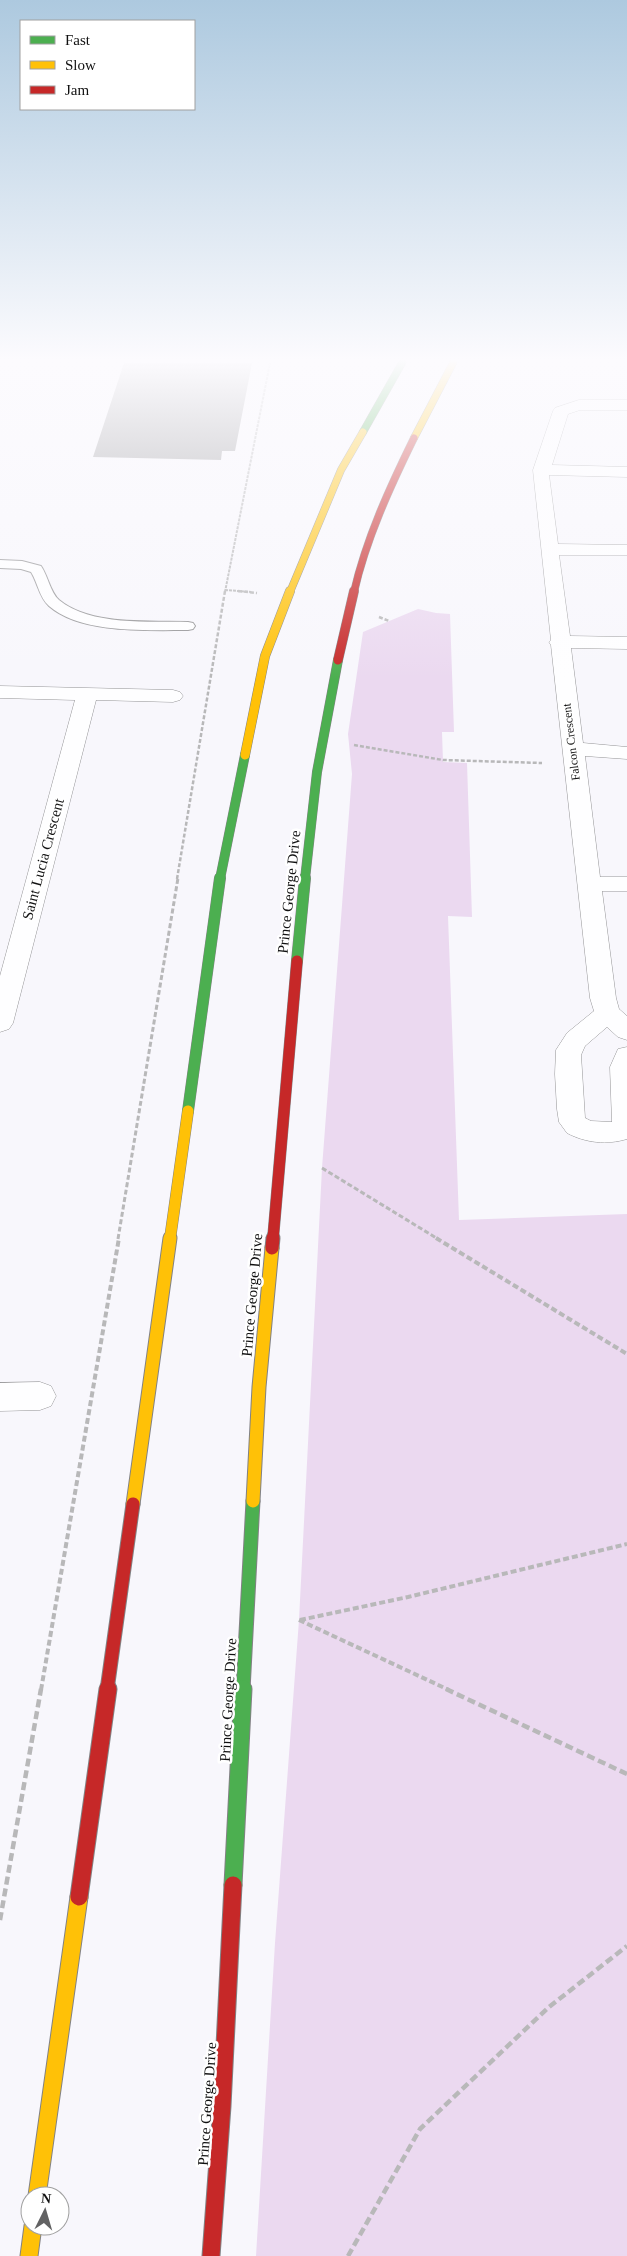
<svg xmlns="http://www.w3.org/2000/svg" width="627" height="2256" viewBox="0 0 627 2256" font-family="Georgia,serif">
  <style>
    .green { fill: #ebd9f0 }
    .building { fill: #9d9da0 }
    .lines { fill: none; stroke-linecap: round; stroke-linejoin: round }
    .lane-casing { stroke: #959597; stroke-width: 2 }
    .street-casing { stroke: #959597; stroke-width: 1 }
    .fast-far4-casing { stroke: #828284; stroke-width: 8 }
    .fast-far3-casing { stroke: #828284; stroke-width: 10 }
    .fast-far2-casing { stroke: #828284; stroke-width: 12 }
    .fast-far1-casing { stroke: #828284; stroke-width: 15 }
    .fast-casing { stroke: #828284; stroke-width: 19 }
    .slow-far4-casing { stroke: #828284; stroke-width: 8 }
    .slow-far3-casing { stroke: #828284; stroke-width: 10 }
    .slow-far2-casing { stroke: #828284; stroke-width: 12 }
    .slow-far1-casing { stroke: #828284; stroke-width: 15 }
    .slow-casing { stroke: #828284; stroke-width: 19 }
    .jam-far4-casing { stroke: #828284; stroke-width: 8 }
    .jam-far3-casing { stroke: #828284; stroke-width: 10 }
    .jam-far2-casing { stroke: #828284; stroke-width: 12 }
    .jam-far1-casing { stroke: #828284; stroke-width: 15 }
    .jam-casing { stroke: #828284; stroke-width: 19 }
    .path-far4 { stroke: #b8b8b9; stroke-width: 2; stroke-dasharray: 3 1; stroke-linecap: butt }
    .path-far3 { stroke: #b8b8b9; stroke-width: 2.5; stroke-dasharray: 4 2; stroke-linecap: butt }
    .path-far2 { stroke: #b8b8b9; stroke-width: 3; stroke-dasharray: 5 2.5; stroke-linecap: butt }
    .path-far1 { stroke: #b8b8b9; stroke-width: 4; stroke-dasharray: 6 3; stroke-linecap: butt }
    .path { stroke: #b8b8b9; stroke-width: 4.5; stroke-dasharray: 8 4; stroke-linecap: butt }
    .lane { fill: #fefeff; fill-rule: evenodd }
    .street { fill: #fefeff; fill-rule: evenodd }
    .fast-far4 { stroke: #4caf50; stroke-width: 7 }
    .fast-far3 { stroke: #4caf50; stroke-width: 9 }
    .fast-far2 { stroke: #4caf50; stroke-width: 11 }
    .fast-far1 { stroke: #4caf50; stroke-width: 13 }
    .fast { stroke: #4caf50; stroke-width: 17 }
    .slow-far4 { stroke: #ffc107; stroke-width: 7 }
    .slow-far3 { stroke: #ffc107; stroke-width: 9 }
    .slow-far2 { stroke: #ffc107; stroke-width: 11 }
    .slow-far1 { stroke: #ffc107; stroke-width: 13 }
    .slow { stroke: #ffc107; stroke-width: 17 }
    .jam-far4 { stroke: #c62828; stroke-width: 7 }
    .jam-far3 { stroke: #c62828; stroke-width: 9 }
    .jam-far2 { stroke: #c62828; stroke-width: 11 }
    .jam-far1 { stroke: #c62828; stroke-width: 13 }
    .jam { stroke: #c62828; stroke-width: 17 }
    .labels { text-anchor: middle; dominant-baseline: central; stroke-width: 5; stroke-linejoin: round; paint-order: stroke }
    .far-street-label { font-size: 12px; fill: #111; stroke: #fff }
    .street-label { font-size: 15px; fill: #111; stroke: #fff }
  </style>
  <rect width="100%" height="100%" fill="#f8f7fc"/>
  <path class="green" d="M418 609 436 613 450 614 454 732H442L443 762 467 763 472 917 448 916 459 1220 627 1214V2256H256L275 1943 299 1620 322 1168 352 774 348 734 363 632Z"/>
  <path class="building" d="M124 363H252L235 451H222L221 460 93 457Z"/>
  <g class="lines">
    <g class="lane-casing">
      <path id="lane" d="M0 560 22 561 41 566C48 576 50 592 59 600 90 626 150 621 188 622L193 623 195 626 193 629 188 630C147 630 81 634 49 606 39 597 38 583 31 572L21 569 0 568Z"/>
    </g>
    <g class="street-casing">
      <g id="street">
        <path d="M579 400H627V410H580L568 414 552 465 627 467V477L549 475 558 544 627 545V555H559L570 636 627 637V649L571 648 583 743 627 747V759L585 756 600 877H627V891H602L616 998 619 1009 627 1016V1040L618 1037 607 1027 585 1046 581 1055 585 1118 591 1121 612 1122 610 1067 618 1049 627 1047V1139C607 1145 586 1143 567 1133L559 1122 557 1109 555 1074 556 1050 567 1033 594 1011 590 998 551 645 549 642 551 640 533 470 553 411 555 408Z"/>
        <path d="M0 686 173 690 180 692 183 696 180 700 173 702 96 700 13 1023 9 1029 0 1032V976L75 700 0 698Z"/>
        <path d="M40 1382 51 1386 56 1396 51 1406 40 1410 0 1411V1383Z"/>
      </g>
    </g>
    <g class="fast-far4-casing">
      <path id="fast-far4" d="M363 432 402 363"/>
    </g>
    <g class="fast-far3-casing">
      <g id="fast-far3">
        <path d="M220 879 245 755"/>
        <path d="M305 879 317 772 338 660"/>
      </g>
    </g>
    <g class="fast-far2-casing">
      <g id="fast-far2">
        <path d="M297 961 305 878"/>
        <path d="M188 1111 220 878"/>
      </g>
    </g>
    <g class="fast-far1-casing">
      <path id="fast-far1" d="M243 1690 253 1501"/>
    </g>
    <g class="fast-casing">
      <path id="fast" d="M233 1885 243 1689"/>
    </g>
    <g class="slow-far4-casing">
      <g id="slow-far4">
        <path d="M414 438 453 363"/>
        <path d="M290 592 341 470 363 432"/>
      </g>
    </g>
    <g class="slow-far3-casing">
      <path id="slow-far3" d="M245 755 265 656 290 591"/>
    </g>
    <g class="slow-far2-casing">
      <path id="slow-far2" d="M170 1239 188 1111"/>
    </g>
    <g class="slow-far1-casing">
      <g id="slow-far1">
        <path d="M253 1501 259 1387 272 1248"/>
        <path d="M133 1504 170 1238"/>
      </g>
    </g>
    <g class="slow-casing">
      <g id="slow">
        <path d="M37 2196 79 1897"/>
        <path d="M29 2256 33 2226"/>
      </g>
    </g>
    <g class="jam-far4-casing">
      <path id="jam-far4" d="M354 592C366 539 390 487 414 438"/>
    </g>
    <g class="jam-far3-casing">
      <path id="jam-far3" d="M338 660 354 591"/>
    </g>
    <g class="jam-far2-casing">
      <path id="jam-far2" d="M273 1239 297 961"/>
    </g>
    <g class="jam-far1-casing">
      <g id="jam-far1">
        <path d="M272 1248 273 1238"/>
        <path d="M107 1690 133 1504"/>
      </g>
    </g>
    <g class="jam-casing">
      <g id="jam">
        <path d="M79 1897 108 1689"/>
        <path d="M211 2256 222 2106 233 1885"/>
      </g>
    </g>
    <g class="path-far4">
      <path d="M225 590 251 592"/>
      <path d="M225 592 270 363"/>
    </g>
    <g class="path-far3">
      <path d="M238 591 257 593"/>
      <path d="M379 617 389 621"/>
      <path d="M354 745 443 760 542 763"/>
      <path d="M177 879 225 591"/>
    </g>
    <g class="path-far2">
      <path d="M322 1168 438 1239"/>
      <path d="M118 1239 178 878"/>
    </g>
    <g class="path-far1">
      <path d="M436 1238 627 1354"/>
      <path d="M299 1620 449 1690"/>
      <path d="M300 1620 408 1597 627 1544"/>
      <path d="M41 1690 119 1238"/>
    </g>
    <g class="path">
      <path d="M446 1689 627 1774"/>
      <path d="M0 1920 41 1689"/>
      <path d="M348 2256 420 2129 549 2007 627 1946"/>
    </g>
    <use href="#lane" class="lane"/>
    <use href="#street" class="street"/>
    <use href="#fast-far4" class="fast-far4"/>
    <use href="#fast-far3" class="fast-far3"/>
    <use href="#fast-far2" class="fast-far2"/>
    <use href="#fast-far1" class="fast-far1"/>
    <use href="#fast" class="fast"/>
    <use href="#slow-far4" class="slow-far4"/>
    <use href="#slow-far3" class="slow-far3"/>
    <use href="#slow-far2" class="slow-far2"/>
    <use href="#slow-far1" class="slow-far1"/>
    <use href="#slow" class="slow"/>
    <use href="#jam-far4" class="jam-far4"/>
    <use href="#jam-far3" class="jam-far3"/>
    <use href="#jam-far2" class="jam-far2"/>
    <use href="#jam-far1" class="jam-far1"/>
    <use href="#jam" class="jam"/>
  </g>
  <linearGradient id="sky" x2="0" y2="1"><stop stop-color="#adc9df"/><stop offset="0.53" stop-color="#fcfbfe"/><stop offset="1" stop-color="#fcfbfe" stop-opacity="0"/></linearGradient>
  <rect width="627" height="679" fill="url(#sky)"/>
  <g class="labels">
    <g class="far-street-label">
      <text transform="translate(571 742) rotate(-97)">Falcon Crescent</text>
    </g>
    <g class="street-label">
      <text transform="translate(43 859) rotate(-75)">Saint Lucia Crescent</text>
      <text transform="translate(289 892) rotate(-84)">Prince George Drive</text>
      <text transform="translate(252 1295) rotate(-85)">Prince George Drive</text>
      <text transform="translate(228 1700) rotate(-87)">Prince George Drive</text>
      <text transform="translate(207 2104) rotate(-86)">Prince George Drive</text>
    </g>
  </g>
  <rect x="20" y="20" width="175" height="90" fill="#ffffff" stroke="#a0a0a0"/>
  <rect x="30" y="36" width="25" height="8" fill="#4caf50" stroke="#a0a0a0"/>
  <text x="65" y="45" font-size="15" fill="#111111">Fast</text>
  <rect x="30" y="61" width="25" height="8" fill="#ffc107" stroke="#a0a0a0"/>
  <text x="65" y="70" font-size="15" fill="#111111">Slow</text>
  <rect x="30" y="86" width="25" height="8" fill="#c62828" stroke="#a0a0a0"/>
  <text x="65" y="95" font-size="15" fill="#111111">Jam</text>
  <g transform="translate(45 2211) rotate(5)"><circle r="24" fill="#ffffff" stroke="#a0a0a0"/>
  <path d="M0-4L9 19L0 12L-9 19Z" fill="#626263"/>
  <text y="-8" font-size="14" font-weight="bold" text-anchor="middle" fill="#111111">N</text>
  </g>
</svg>
